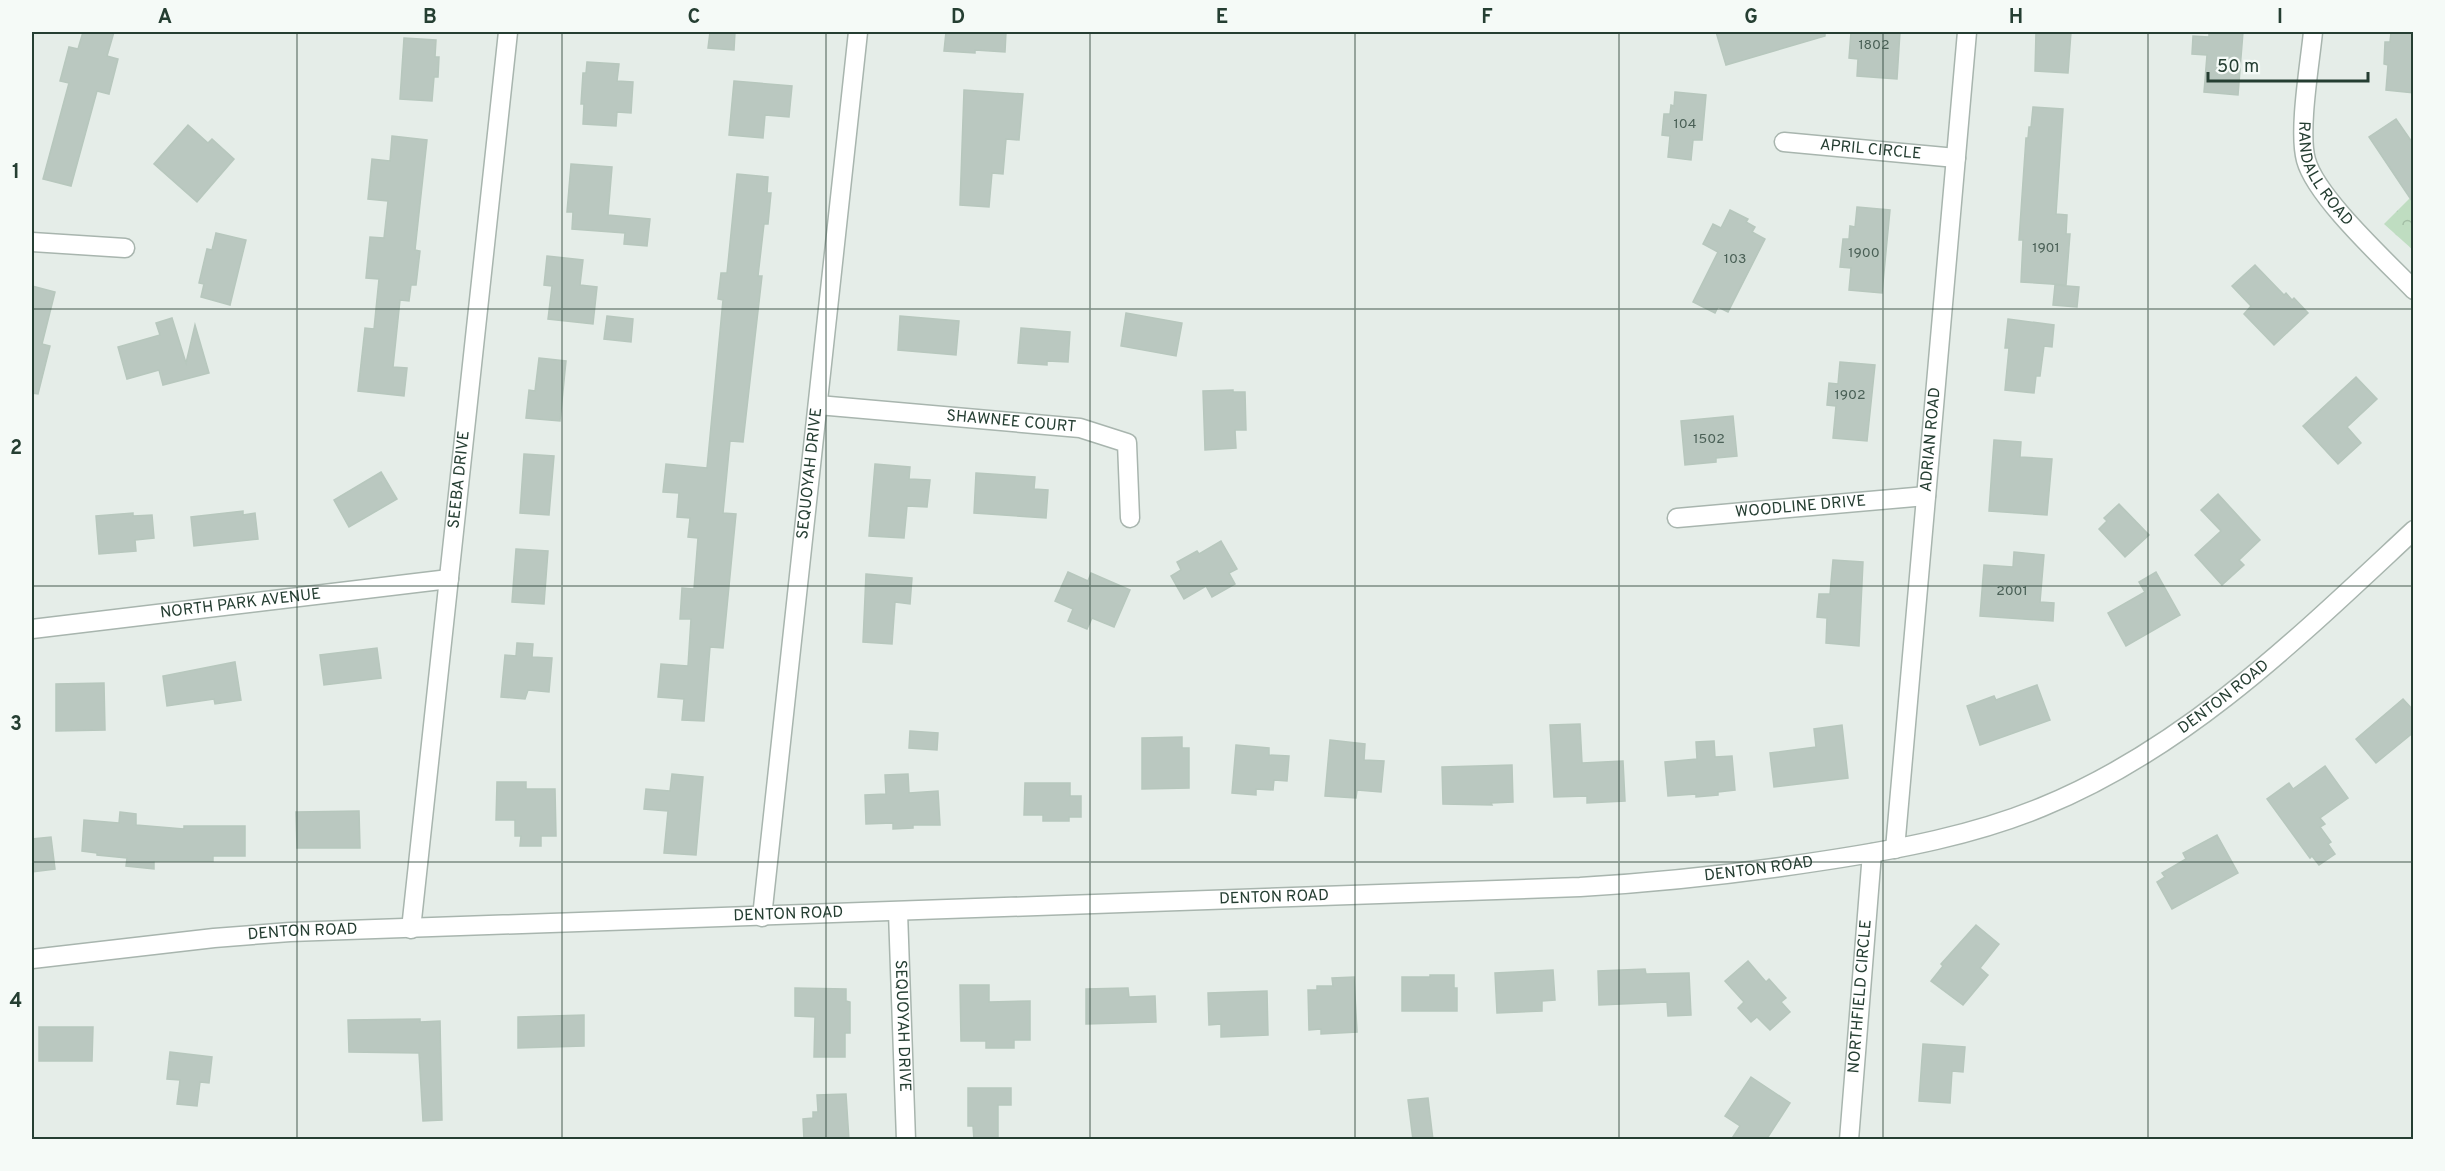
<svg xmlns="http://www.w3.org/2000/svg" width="2445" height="1171" viewBox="0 0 2445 1171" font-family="Overpass,sans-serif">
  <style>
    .forest { fill: url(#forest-crowns) }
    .building { fill: #bac8c0; stroke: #b7c7bd; stroke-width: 1.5 }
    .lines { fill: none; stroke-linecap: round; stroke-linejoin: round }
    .minor-casing { stroke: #a8b5ae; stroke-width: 21 }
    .minor { stroke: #fff; stroke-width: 18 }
    .grid { fill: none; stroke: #253e32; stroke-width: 1.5; stroke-opacity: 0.55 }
    .labels { text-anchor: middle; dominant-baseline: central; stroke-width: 4.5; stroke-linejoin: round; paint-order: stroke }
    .number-label { font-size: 14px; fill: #4a6056 }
    .street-label { font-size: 16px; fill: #253e32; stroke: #f5faf7 }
    .neatline { fill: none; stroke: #253e32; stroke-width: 2 }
    .grid-label { font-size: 20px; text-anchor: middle; font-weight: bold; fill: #253e32 }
  </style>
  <defs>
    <pattern id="forest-crowns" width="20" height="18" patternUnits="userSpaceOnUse" patternTransform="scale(1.5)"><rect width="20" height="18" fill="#bfddc1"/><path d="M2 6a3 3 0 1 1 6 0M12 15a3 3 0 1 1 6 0" fill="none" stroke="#a4bfa6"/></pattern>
  </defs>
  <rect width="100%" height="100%" fill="#e5ede8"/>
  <path class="forest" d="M2413 195V250L2384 224Z"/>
  <g class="building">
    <path d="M83 32H114L107 56 118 59 109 94 97 91 71 186 43 179 69 83 60 81 69 47 78 49Z"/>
    <path d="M710 32H735L734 50 708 48Z"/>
    <path d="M946 32H1006L1005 52 975 50V53L944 51Z"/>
    <path d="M1716 32H1825V36L1726 65Z"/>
    <path d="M1851 32H1900L1897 79 1857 76 1858 59 1849 58Z"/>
    <path d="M2036 32H2071L2068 73 2035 71Z"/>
    <path d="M2209 32H2243L2238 95 2204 92 2207 55 2192 54 2193 36 2209 37Z"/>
    <path d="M2391 32H2414V93L2386 90 2388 65 2384 64 2385 42H2390Z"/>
    <path d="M404 38 436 40 435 57H439L438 77H434L432 101 400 99Z"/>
    <path d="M587 62 619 64 617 81 633 82 631 113 617 112 616 126 583 124 584 104H581L583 73H586Z"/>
    <path d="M734 81 792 86 789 117 765 115 763 138 729 135Z"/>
    <path d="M964 90 1023 94 1019 140 1006 139 1003 174 992 173 989 207 960 205Z"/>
    <path d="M1675 92 1706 95 1702 140H1693L1691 160 1668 157 1670 136 1662 135 1664 114H1670L1671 105 1674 106Z"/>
    <path d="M2033 107 2063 109 2056 214 2067 215 2066 234H2070L2066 285 2021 282 2023 240H2019L2026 138H2028L2029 127H2031Z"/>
    <path d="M2396 119 2414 145V204L2369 137Z"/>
    <path d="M188 125 208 143 212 139 234 159 197 202 154 164Z"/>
    <path d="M392 136 427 140 415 250 420 251 416 285H411L409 301 400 300 393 367 407 368 404 396 358 391 365 328 374 329 379 279 366 278 370 237 384 238 388 201 368 199 372 159 390 161Z"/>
    <path d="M571 164 612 167 608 215 650 219 647 246 624 244 625 233 572 229 573 212H567Z"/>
    <path d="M737 174 768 177 767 193H771L768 224H764L758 276H762L743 442 730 441 723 513 736 514 723 648 710 647 704 721 682 720 684 699 658 697 661 664 688 666 691 619H680L682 588 694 589 698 538 688 537 690 518 677 517 679 493 663 492 666 464 707 468 723 300 718 299 721 273H727Z"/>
    <path d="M1857 207 1890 210 1882 293 1849 290 1851 268 1840 267 1843 239H1849L1850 226 1855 227Z"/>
    <path d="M1730 210 1748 219 1746 222 1755 227 1752 232 1765 239 1728 312 1718 307 1715 313 1693 302 1718 252 1703 244 1713 224 1721 228Z"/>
    <path d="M216 233 246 240 230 305 201 297 204 284 199 283 207 249 212 250Z"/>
    <path d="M547 256 583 260 580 285 597 287 593 324 548 319 552 286 544 285Z"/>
    <path d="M2255 265 2284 295 2286 293 2292 300 2294 298 2308 313 2274 345 2244 314 2251 306 2232 286Z"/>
    <path d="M2055 285 2079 287 2077 307 2053 305Z"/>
    <path d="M32 286 55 292 42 344 50 346 38 394 32 393Z"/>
    <path d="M1126 313 1182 323 1176 356 1121 346Z"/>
    <path d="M607 316 633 319 631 342 604 339Z"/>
    <path d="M900 316 959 321 956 355 898 350Z"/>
    <path d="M172 318 186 363 195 325 209 373 163 385 159 370 127 379 118 347 160 335 156 323Z"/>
    <path d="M2008 319 2054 325 2052 347 2044 346 2040 376H2036L2034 393 2005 390 2009 348H2005Z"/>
    <path d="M1021 328 1070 332 1068 362 1047 361V365L1018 363Z"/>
    <path d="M539 358 566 361 560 421 526 418 529 390 535 391Z"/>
    <path d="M1840 362 1875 365 1867 441 1833 438 1836 406 1827 405 1829 383 1838 384Z"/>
    <path d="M2356 377 2377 399 2347 427 2361 443 2338 464 2303 426Z"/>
    <path d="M1233 390V392H1245L1246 430H1235L1236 448 1205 450 1203 391Z"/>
    <path d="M1733 416 1737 456 1716 458V462L1685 465 1681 421Z"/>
    <path d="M1994 440 2021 442 2020 457 2052 459 2047 515 1989 511Z"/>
    <path d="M524 454 554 456 549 515 520 513Z"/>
    <path d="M875 464 910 467 909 479 930 480 927 507 907 506 904 538 869 536Z"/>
    <path d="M381 472 397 499 349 527 334 500Z"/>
    <path d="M976 473 1035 477 1034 489 1048 490 1046 518 974 513Z"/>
    <path d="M2218 494 2260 540 2239 560 2244 565 2222 585 2195 555 2221 531 2201 510Z"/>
    <path d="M2119 504 2149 535 2125 557 2099 529 2107 521 2104 518Z"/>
    <path d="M243 511V515L255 513 258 539 194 546 191 517Z"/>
    <path d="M133 513V516L152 515 154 538 135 540 136 551 99 554 96 516Z"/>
    <path d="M1221 541 1237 569 1229 573 1235 584 1212 597 1206 586 1184 599 1171 576 1181 570 1177 562 1197 551 1199 554Z"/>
    <path d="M516 549 548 551 544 604 512 602Z"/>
    <path d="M2014 552 2044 555 2040 602 2054 603 2053 621 1980 616 1984 565 2013 567Z"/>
    <path d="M1833 560 1863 562 1859 646 1826 643 1827 618 1817 617 1819 594H1830Z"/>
    <path d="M1068 572 1088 581 1091 573 1130 590 1114 627 1092 618 1087 629 1068 621 1073 609 1055 601Z"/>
    <path d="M2156 572 2180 615 2126 646 2108 613 2145 592 2139 582Z"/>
    <path d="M866 574 912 578 910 604 895 602 892 644 863 642Z"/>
    <path d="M517 643 533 644 532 657 552 658 549 692 528 690 525 699 501 697 505 655 516 656Z"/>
    <path d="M377 648 381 678 324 685 320 655Z"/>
    <path d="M235 662 241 700 215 704 214 699 167 706 163 676Z"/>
    <path d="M104 683 105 730 56 731V684Z"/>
    <path d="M2037 685 2050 720 1980 745 1967 706 1994 696 1996 700Z"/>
    <path d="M2403 699 2414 711V732L2376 763 2356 739Z"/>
    <path d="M1580 724 1582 763 1623 761 1625 801 1587 803V796L1554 797 1550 725Z"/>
    <path d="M1842 725 1848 778 1774 787 1770 753 1816 747 1814 729Z"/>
    <path d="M910 731 938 733 937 750 909 748Z"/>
    <path d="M1182 737V748H1189V788L1142 789V738Z"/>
    <path d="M1330 740 1365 744 1364 760 1384 761 1381 792 1357 790 1356 798 1325 796Z"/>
    <path d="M1714 741 1715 757 1732 756 1735 790 1718 792V795L1696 797V794L1668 796 1665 762 1697 759 1696 742Z"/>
    <path d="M1236 745 1269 748V755L1289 756 1287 781 1274 780 1273 790 1256 789V795L1232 793Z"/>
    <path d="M1512 765 1513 802 1491 803 1492 805 1443 804 1442 767Z"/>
    <path d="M2325 766 2348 798 2320 818 2325 824 2320 827 2331 842 2328 844 2335 854 2319 865 2312 856 2310 858 2267 799 2289 783 2293 789Z"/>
    <path d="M672 774 703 777 696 855 664 853 668 811 644 809 646 789 670 791Z"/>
    <path d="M908 774 909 793 938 791 940 825H913V828L893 829V823L866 824 865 795 886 794 885 775Z"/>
    <path d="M497 782H526V789H555L556 836H541V846H520L521 836H515V820H496Z"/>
    <path d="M1025 783H1070V796H1081V817H1069V821H1043V815H1024Z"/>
    <path d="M359 811 360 848H297L296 812Z"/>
    <path d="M120 812 136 814V825L184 829V826H245V856H213V861H154V869L126 866 127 858 97 855V853L82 851 84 820 119 823Z"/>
    <path d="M2217 835 2238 873 2172 909 2157 882 2165 877 2162 873 2186 859 2183 853Z"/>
    <path d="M51 837 55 869 32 872V839Z"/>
    <path d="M1976 925 1999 944 1980 968 1988 975 1963 1005 1931 981 1943 966 1941 964Z"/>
    <path d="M1748 961 1766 982 1769 979 1786 998 1781 1002 1790 1012 1770 1030 1757 1017 1751 1022 1738 1008 1744 1002 1725 981Z"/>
    <path d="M1645 969 1646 974 1689 973 1691 1015 1668 1016 1667 1002 1599 1005 1598 971Z"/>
    <path d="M1553 970 1555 1000 1542 1001V1011L1497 1013 1495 973Z"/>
    <path d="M1430 975H1454V988H1457V1011H1402V977H1430Z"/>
    <path d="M1354 977 1357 1032 1321 1034V1029L1309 1030 1308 990H1317V986H1333L1332 978Z"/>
    <path d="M960 985H989V1002L1030 1001V1040H1014V1048H986V1041H961Z"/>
    <path d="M795 988 846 989V1001L850 1002V1033H845V1057H814L815 1017 795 1016Z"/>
    <path d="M1128 988 1129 997 1155 996 1156 1022 1086 1024V989Z"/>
    <path d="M1267 991 1268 1035 1221 1037V1024L1209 1025 1208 993Z"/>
    <path d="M584 1015V1046L518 1048V1017Z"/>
    <path d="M420 1019V1022L440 1021 442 1120 423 1121 419 1053 349 1052 348 1020Z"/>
    <path d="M39 1027H93L92 1061H39Z"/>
    <path d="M1923 1044 1965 1047 1963 1072 1952 1071 1950 1103 1919 1101Z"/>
    <path d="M170 1052 212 1057 209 1083 200 1082 197 1106 177 1104 180 1080 167 1079Z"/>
    <path d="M1751 1077 1790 1103 1766 1140H1731L1740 1126 1725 1116Z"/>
    <path d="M968 1088H1011V1105H998V1140H974L973 1126H968Z"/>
    <path d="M846 1094 849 1140H804L803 1119 813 1118V1112H818L817 1095Z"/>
    <path d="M1428 1098 1433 1140H1413L1408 1100Z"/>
  </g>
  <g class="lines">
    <g class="minor-casing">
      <g id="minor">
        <path id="s1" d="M2313 32C2310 63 2298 131 2306 160 2316 197 2385 260 2414 290"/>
        <path id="s2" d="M1784 142 1956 158"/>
        <path d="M32 242 125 248"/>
        <path id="s3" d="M818 405 1080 428 1127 443 1130 518"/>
        <path id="s4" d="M1677 518 1926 496"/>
        <path id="s5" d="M32 629 449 579"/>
        <path id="s6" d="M1895 849 1967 32"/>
        <path id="s7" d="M898 912 906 1140"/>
        <path id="s8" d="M762 917 858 32"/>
        <path id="s9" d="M411 929 508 32"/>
        <path id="s10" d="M32 959 214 938 290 932 1580 887C1663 882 1745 873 1828 860 1900 849 1974 835 2042 807 2187 748 2301 635 2414 530"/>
        <path id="s11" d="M1849 1140 1872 853"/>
      </g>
    </g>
    <use href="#minor" class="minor"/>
  </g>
  <path class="grid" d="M297 32V1140M562 32V1140M826 32V1140M1090 32V1140M1355 32V1140M1619 32V1140M1883 32V1140M2148 32V1140M32 309H2414M32 586H2414M32 862H2414"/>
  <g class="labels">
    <g class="number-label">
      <text x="1874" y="45">1802</text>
      <text x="1685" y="124">104</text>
      <text x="2046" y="248">1901</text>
      <text x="1864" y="253">1900</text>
      <text x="1735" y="259">103</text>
      <text x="1850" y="395">1902</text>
      <text x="1709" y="439">1502</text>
      <text x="2012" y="591">2001</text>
    </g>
    <g class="street-label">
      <text stroke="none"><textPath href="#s2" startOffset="87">APRIL CIRCLE</textPath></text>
      <text stroke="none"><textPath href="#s1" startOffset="148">RANDALL ROAD</textPath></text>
      <text stroke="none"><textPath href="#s3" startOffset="194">SHAWNEE COURT</textPath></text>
      <text stroke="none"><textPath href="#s6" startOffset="411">ADRIAN ROAD</textPath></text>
      <text stroke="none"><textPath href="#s8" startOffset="446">SEQUOYAH DRIVE</textPath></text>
      <text stroke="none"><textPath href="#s9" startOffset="452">SEEBA DRIVE</textPath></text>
      <text stroke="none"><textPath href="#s4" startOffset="124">WOODLINE DRIVE</textPath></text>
      <text stroke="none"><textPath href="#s5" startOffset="210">NORTH PARK AVENUE</textPath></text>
      <text stroke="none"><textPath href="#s10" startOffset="2234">DENTON ROAD</textPath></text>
      <text stroke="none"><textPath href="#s10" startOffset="1730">DENTON ROAD</textPath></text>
      <text stroke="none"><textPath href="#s10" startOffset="1244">DENTON ROAD</textPath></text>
      <text stroke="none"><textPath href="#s10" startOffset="758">DENTON ROAD</textPath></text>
      <text stroke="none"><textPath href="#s10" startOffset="272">DENTON ROAD</textPath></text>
      <text stroke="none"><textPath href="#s11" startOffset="144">NORTHFIELD CIRCLE</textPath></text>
      <text stroke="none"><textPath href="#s7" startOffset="114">SEQUOYAH DRIVE</textPath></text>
    </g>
  </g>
  <rect width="2445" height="1171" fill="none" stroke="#f5faf7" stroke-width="66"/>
  <path d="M2208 72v9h160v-9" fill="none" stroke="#253e32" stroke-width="3"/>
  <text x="2217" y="72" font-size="18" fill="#253e32" stroke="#f5faf7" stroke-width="4.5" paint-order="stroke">50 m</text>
  <rect x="33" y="33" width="2379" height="1105" class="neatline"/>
  <g class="grid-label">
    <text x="165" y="23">A</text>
    <text x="430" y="23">B</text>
    <text x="694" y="23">C</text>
    <text x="958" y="23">D</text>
    <text x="1222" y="23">E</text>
    <text x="1487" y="23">F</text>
    <text x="1751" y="23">G</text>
    <text x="2016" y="23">H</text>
    <text x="2280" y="23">I</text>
    <text x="16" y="178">1</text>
    <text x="16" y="454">2</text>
    <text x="16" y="730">3</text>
    <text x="16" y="1007">4</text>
  </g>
</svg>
